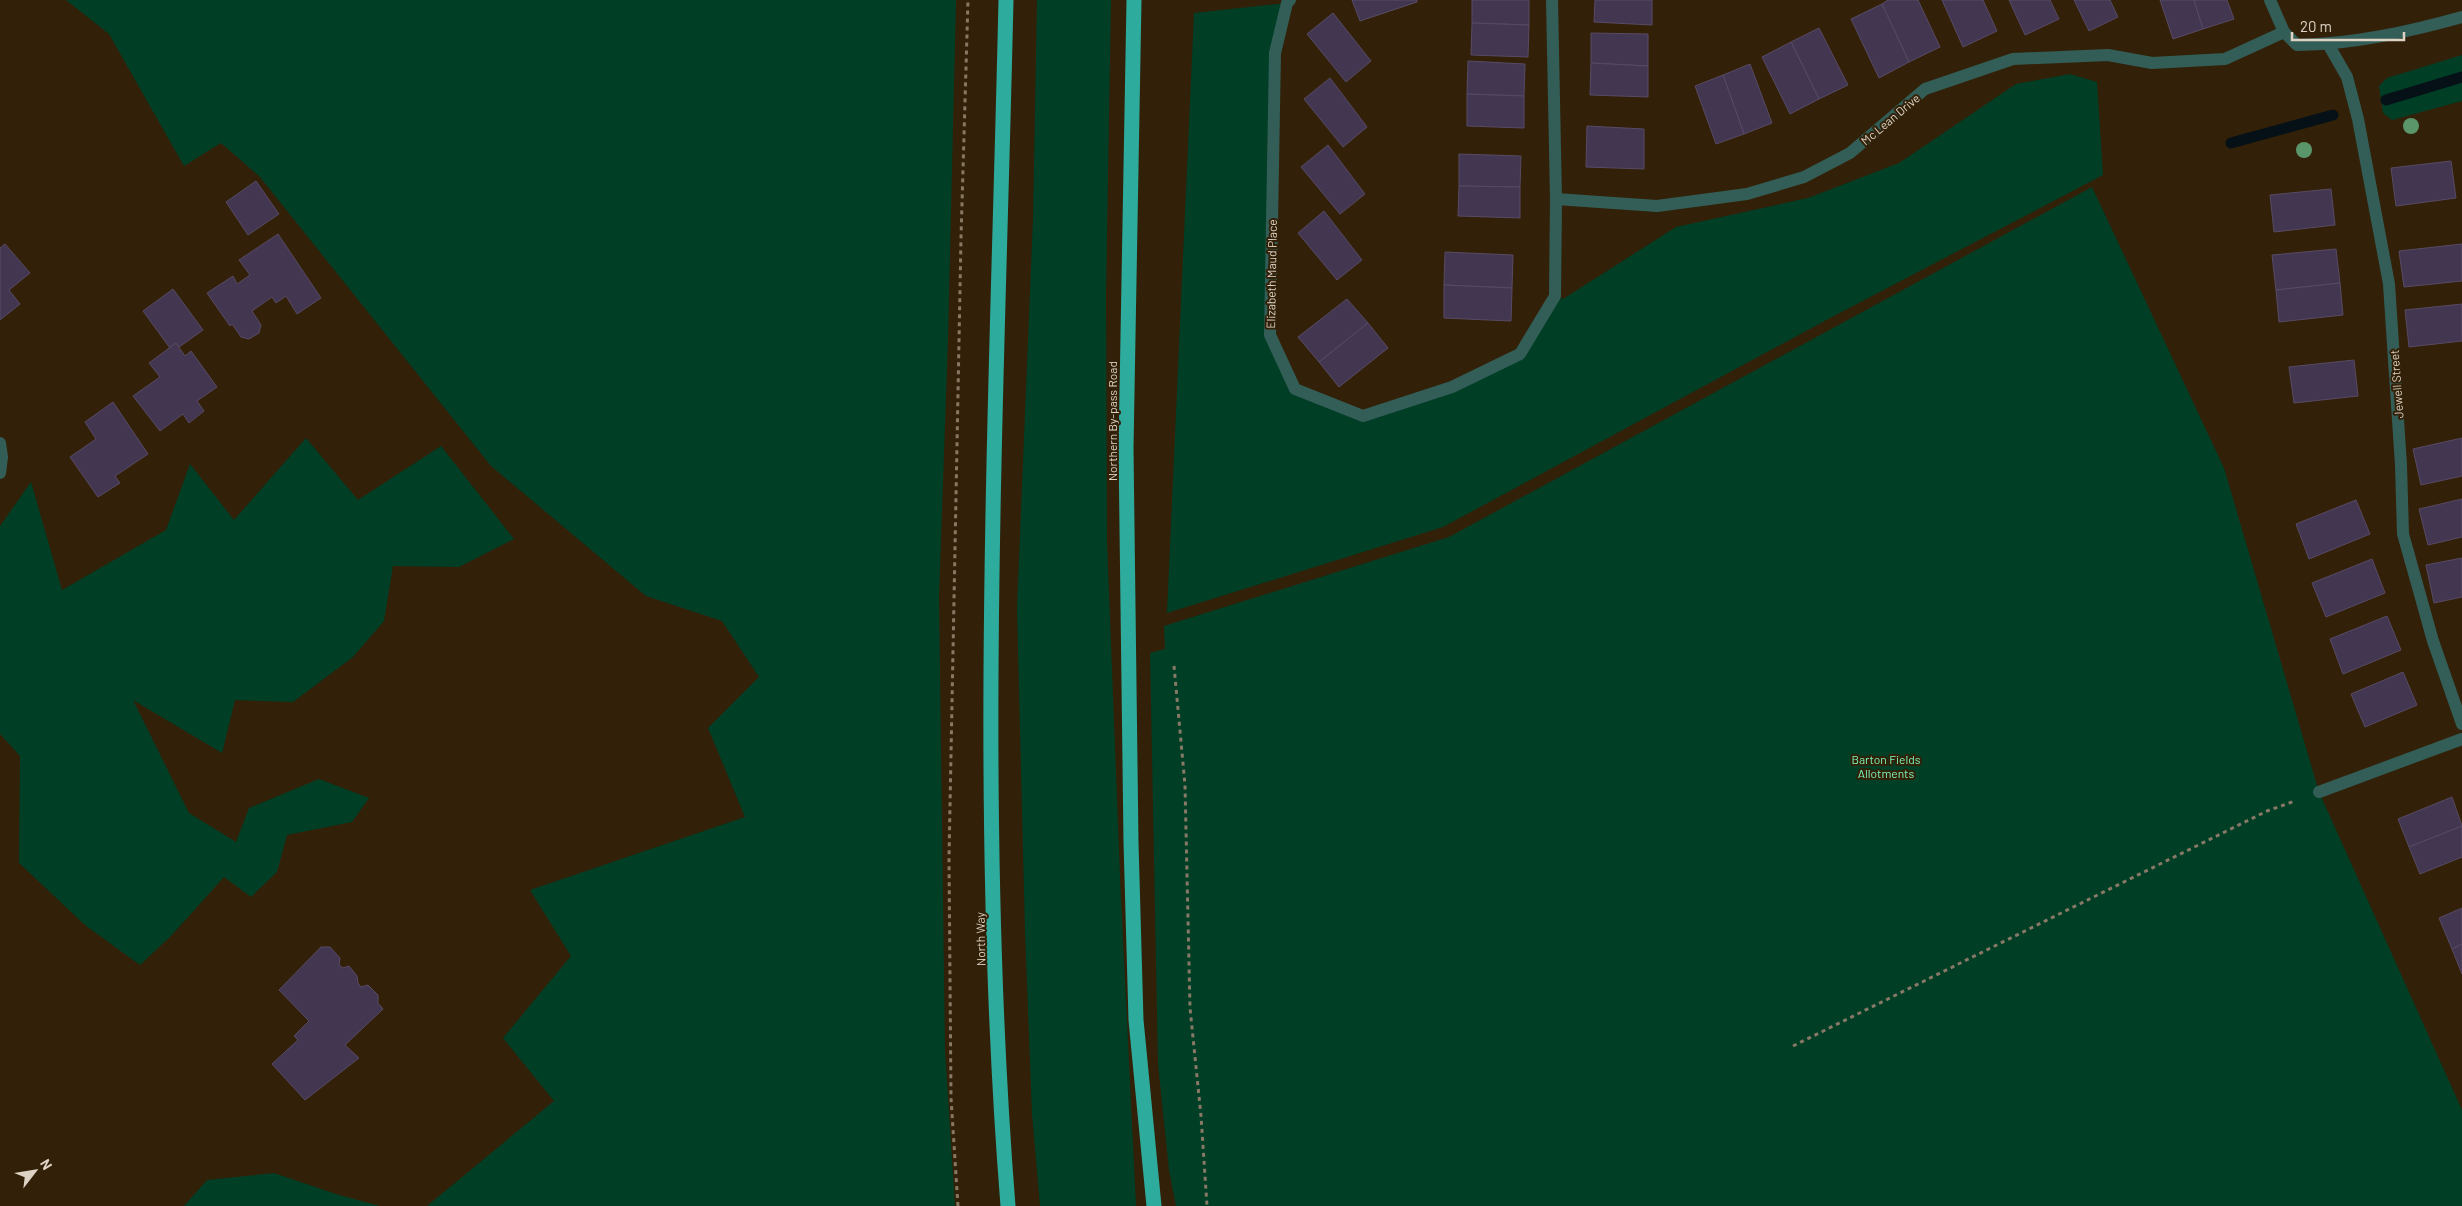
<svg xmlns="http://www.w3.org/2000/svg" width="2462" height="1206" viewBox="0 0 2462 1206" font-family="Barlow,sans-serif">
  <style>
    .green { fill: #013e26 }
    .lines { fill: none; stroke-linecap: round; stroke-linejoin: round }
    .stream { stroke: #051117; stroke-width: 11 }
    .building { fill: #433650; stroke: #584a65 }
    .path { stroke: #877965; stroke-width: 3; stroke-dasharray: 4 4; stroke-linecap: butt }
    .minor { stroke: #335e57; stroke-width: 12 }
    .highway { stroke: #2dab9d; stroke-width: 15 }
    .tree { fill: #5b966a }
    .labels { text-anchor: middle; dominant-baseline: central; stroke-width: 4; stroke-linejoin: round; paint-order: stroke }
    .street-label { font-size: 12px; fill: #ddd2c4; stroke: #322108 }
    .park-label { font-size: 12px; fill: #7cf6bb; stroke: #322108 }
  </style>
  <rect width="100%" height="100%" fill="#322108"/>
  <g class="green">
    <path d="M66 0H956L948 339 939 597 945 1051 955 1206H427L554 1101 503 1038 571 956 530 890 745 817 708 728 759 677 722 621 646 596 491 466 260 177 221 143 184 166 109 34Z"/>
    <path d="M1037 0H1111L1106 294 1107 541 1120 876 1136 1206H1040L1032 1114 1025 931 1017 608 1033 219Z"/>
    <path d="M1287 3 1275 53 1270 335 1295 389 1363 416 1520 354 1555 296 1563 299 1676 227 1808 198 1899 163 2016 84 2070 74 2097 82 2103 175 1832 317 1443 527 1167 613 1194 13Z"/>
    <path d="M2462 55V101L2392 120 2383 113 2379 86 2387 78Z"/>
    <path d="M2092 187 2224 468 2319 792 2462 1110V1206H1176L1169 1170 1158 1064 1150 653 1165 649 1164 626 1449 537Z"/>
    <path d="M306 438 358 500 441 446 514 539 459 567 393 566 384 621 353 657 293 702 235 700 222 753 133 700 189 813 236 842 249 808 319 779 369 798 352 822 287 835 277 872 251 897 224 877 171 936 140 965 85 925 19 863 20 756 0 734V526L31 482 62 590 166 530 190 464 234 520Z"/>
    <path d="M274 1173 339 1195 380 1206H184L207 1180Z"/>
  </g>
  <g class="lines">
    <g class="stream">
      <path d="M2386 100 2462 77"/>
      <path d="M2231 143 2333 115"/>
    </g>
  </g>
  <g class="building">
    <path d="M1352 0H1417V2L1360 21Z"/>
    <path d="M1472 0H1529V25L1472 23Z"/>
    <path d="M1595 0H1652V25L1594 22Z"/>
    <path d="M1888 0H1918L1940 47 1909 62 1882 4Z"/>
    <path d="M1942 0H1983L1997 31 1963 47Z"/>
    <path d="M2009 0H2050L2059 19 2025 35Z"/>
    <path d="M2074 0H2110L2118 17 2089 31Z"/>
    <path d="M2160 0H2194L2203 29 2173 39Z"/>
    <path d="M2194 0H2227L2234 19 2203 29Z"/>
    <path d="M1882 4 1909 62 1879 78 1851 19Z"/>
    <path d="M1333 13 1371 61 1346 82 1307 34Z"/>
    <path d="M1472 23 1529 25 1528 57 1471 55Z"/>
    <path d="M1819 28 1848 85 1819 99 1791 42Z"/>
    <path d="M1591 33 1648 34V66L1591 63Z"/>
    <path d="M1791 42 1819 99 1790 114 1762 57Z"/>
    <path d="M1468 61 1525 64 1524 96 1467 94Z"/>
    <path d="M1591 63 1648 66V97L1590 95Z"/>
    <path d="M1750 64 1772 123 1744 134 1723 75Z"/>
    <path d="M1723 75 1744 134 1716 144 1695 86Z"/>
    <path d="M1330 78 1367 127 1343 147 1304 99Z"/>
    <path d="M1467 94 1524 96V128L1467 126Z"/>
    <path d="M1587 126 1644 129V169L1586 167Z"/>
    <path d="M1328 145 1365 194 1340 214 1301 167Z"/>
    <path d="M1459 154 1521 156 1520 187 1459 186Z"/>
    <path d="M2451 161 2456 198 2396 206 2391 168Z"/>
    <path d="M256 181 279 214 248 235 226 202Z"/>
    <path d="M1459 186 1520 187V218L1458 216Z"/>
    <path d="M2331 189 2335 225 2274 232 2270 195Z"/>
    <path d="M1324 211 1362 260 1337 280 1298 233Z"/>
    <path d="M278 234 321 298 297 314 286 296 276 303 272 297 252 311 261 325 259 333 249 339 241 337 232 324 230 326 207 293 233 276 237 284 250 275 239 260Z"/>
    <path d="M5 244 30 273 9 290 20 304 0 320V248Z"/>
    <path d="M2462 244V281L2404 287 2399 251Z"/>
    <path d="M2336 249 2340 283 2276 290 2272 255Z"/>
    <path d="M1445 252 1513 255 1512 288 1444 285Z"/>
    <path d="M2340 283 2343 315 2279 322 2276 290Z"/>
    <path d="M1444 285 1512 288 1511 321 1444 318Z"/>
    <path d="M173 289 203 330 179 347 176 343 170 348 143 311Z"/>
    <path d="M1347 299 1368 323 1319 362 1298 337Z"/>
    <path d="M2462 304V341L2409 347 2405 310Z"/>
    <path d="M1368 323 1388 348 1339 387 1319 362Z"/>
    <path d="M176 343 185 356 191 351 217 387 197 401 204 411 189 423 183 414 160 431 133 396 160 377 149 363Z"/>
    <path d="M2354 360 2358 396 2294 403 2289 367Z"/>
    <path d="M113 402 148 454 115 476 120 483 98 497 70 457 96 439 85 422Z"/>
    <path d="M2462 438V476L2421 485 2413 449Z"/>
    <path d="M2462 499V537L2428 545 2419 509Z"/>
    <path d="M2356 500 2370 534 2309 559 2296 524Z"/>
    <path d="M2462 558V597L2434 603 2426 565Z"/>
    <path d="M2372 559 2385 593 2326 617 2312 583Z"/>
    <path d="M2387 616 2401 650 2343 674 2330 639Z"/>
    <path d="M2403 672 2417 705 2365 727 2351 694Z"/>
    <path d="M2452 797 2462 826 2409 847 2398 819Z"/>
    <path d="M2462 826V857L2420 874 2409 847Z"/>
    <path d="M2462 908V944L2452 949 2439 918Z"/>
    <path d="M2462 944V974L2452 949Z"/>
    <path d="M321 947H330L340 958 339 965 343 968 349 966 357 976 358 983 361 987 368 985 378 995V1003L383 1009 345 1045 359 1058 305 1100 272 1064 298 1040 294 1036 309 1021 279 990Z"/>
  </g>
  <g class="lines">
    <g class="path">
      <path d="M1174 666 1185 785 1190 1008 1201 1116 1207 1206"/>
      <path d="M1793 1046 2267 811 2295 801"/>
      <path d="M958 1206 951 1098 949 858 961 238 968 0"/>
    </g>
    <g class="minor">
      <path d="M1290 0 1287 3 1275 53 1270 335 1295 389 1363 416 1452 387 1520 354 1555 296 1556 199 1552 0"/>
      <path d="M2270 0 2284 32 2297 45C2354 44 2408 32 2462 17"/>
      <path d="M2328 44 2347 77 2358 119 2389 284 2401 465 2403 534 2433 641 2462 724"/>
      <path d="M1556 199 1657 206 1747 194 1804 177 1850 153 1925 89 2013 59 2108 55 2152 63 2225 59 2284 32"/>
      <path d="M0 443 2 457 0 473"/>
      <path d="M2319 792 2462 739"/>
    </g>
    <g class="highway">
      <path d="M1006 0C997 401 976 805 1008 1206"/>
      <path d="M1134 0 1126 448 1131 842 1136 1020 1154 1206"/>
    </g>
  </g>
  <g class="tree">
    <circle cx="2411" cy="126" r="8"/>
    <circle cx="2304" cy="150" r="8"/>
  </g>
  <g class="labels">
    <g class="street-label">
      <text transform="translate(1890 119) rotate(-40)">Mc Lean Drive</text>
      <text transform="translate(1271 274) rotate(-89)">Elizabeth Maud Place</text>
      <text transform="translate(2396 384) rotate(-94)">Jewell Street</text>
      <text transform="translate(1112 421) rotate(-90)">Northern By-pass Road</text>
      <text transform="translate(980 939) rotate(-91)">North Way</text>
    </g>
    <g class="park-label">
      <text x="1886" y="759">Barton Fields<tspan x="1886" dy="14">Allotments</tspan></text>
    </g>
  </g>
  <g transform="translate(35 1171) rotate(59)" stroke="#322108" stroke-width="4" paint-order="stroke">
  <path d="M0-4L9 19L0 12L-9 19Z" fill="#ddd2c4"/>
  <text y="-8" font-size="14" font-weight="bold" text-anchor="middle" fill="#ddd2c4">N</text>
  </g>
  <path d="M2292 32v8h112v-8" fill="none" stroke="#ddd2c4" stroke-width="2.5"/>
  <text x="2300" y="32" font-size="15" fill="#ddd2c4" stroke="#322108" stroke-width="4" paint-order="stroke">20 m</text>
</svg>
